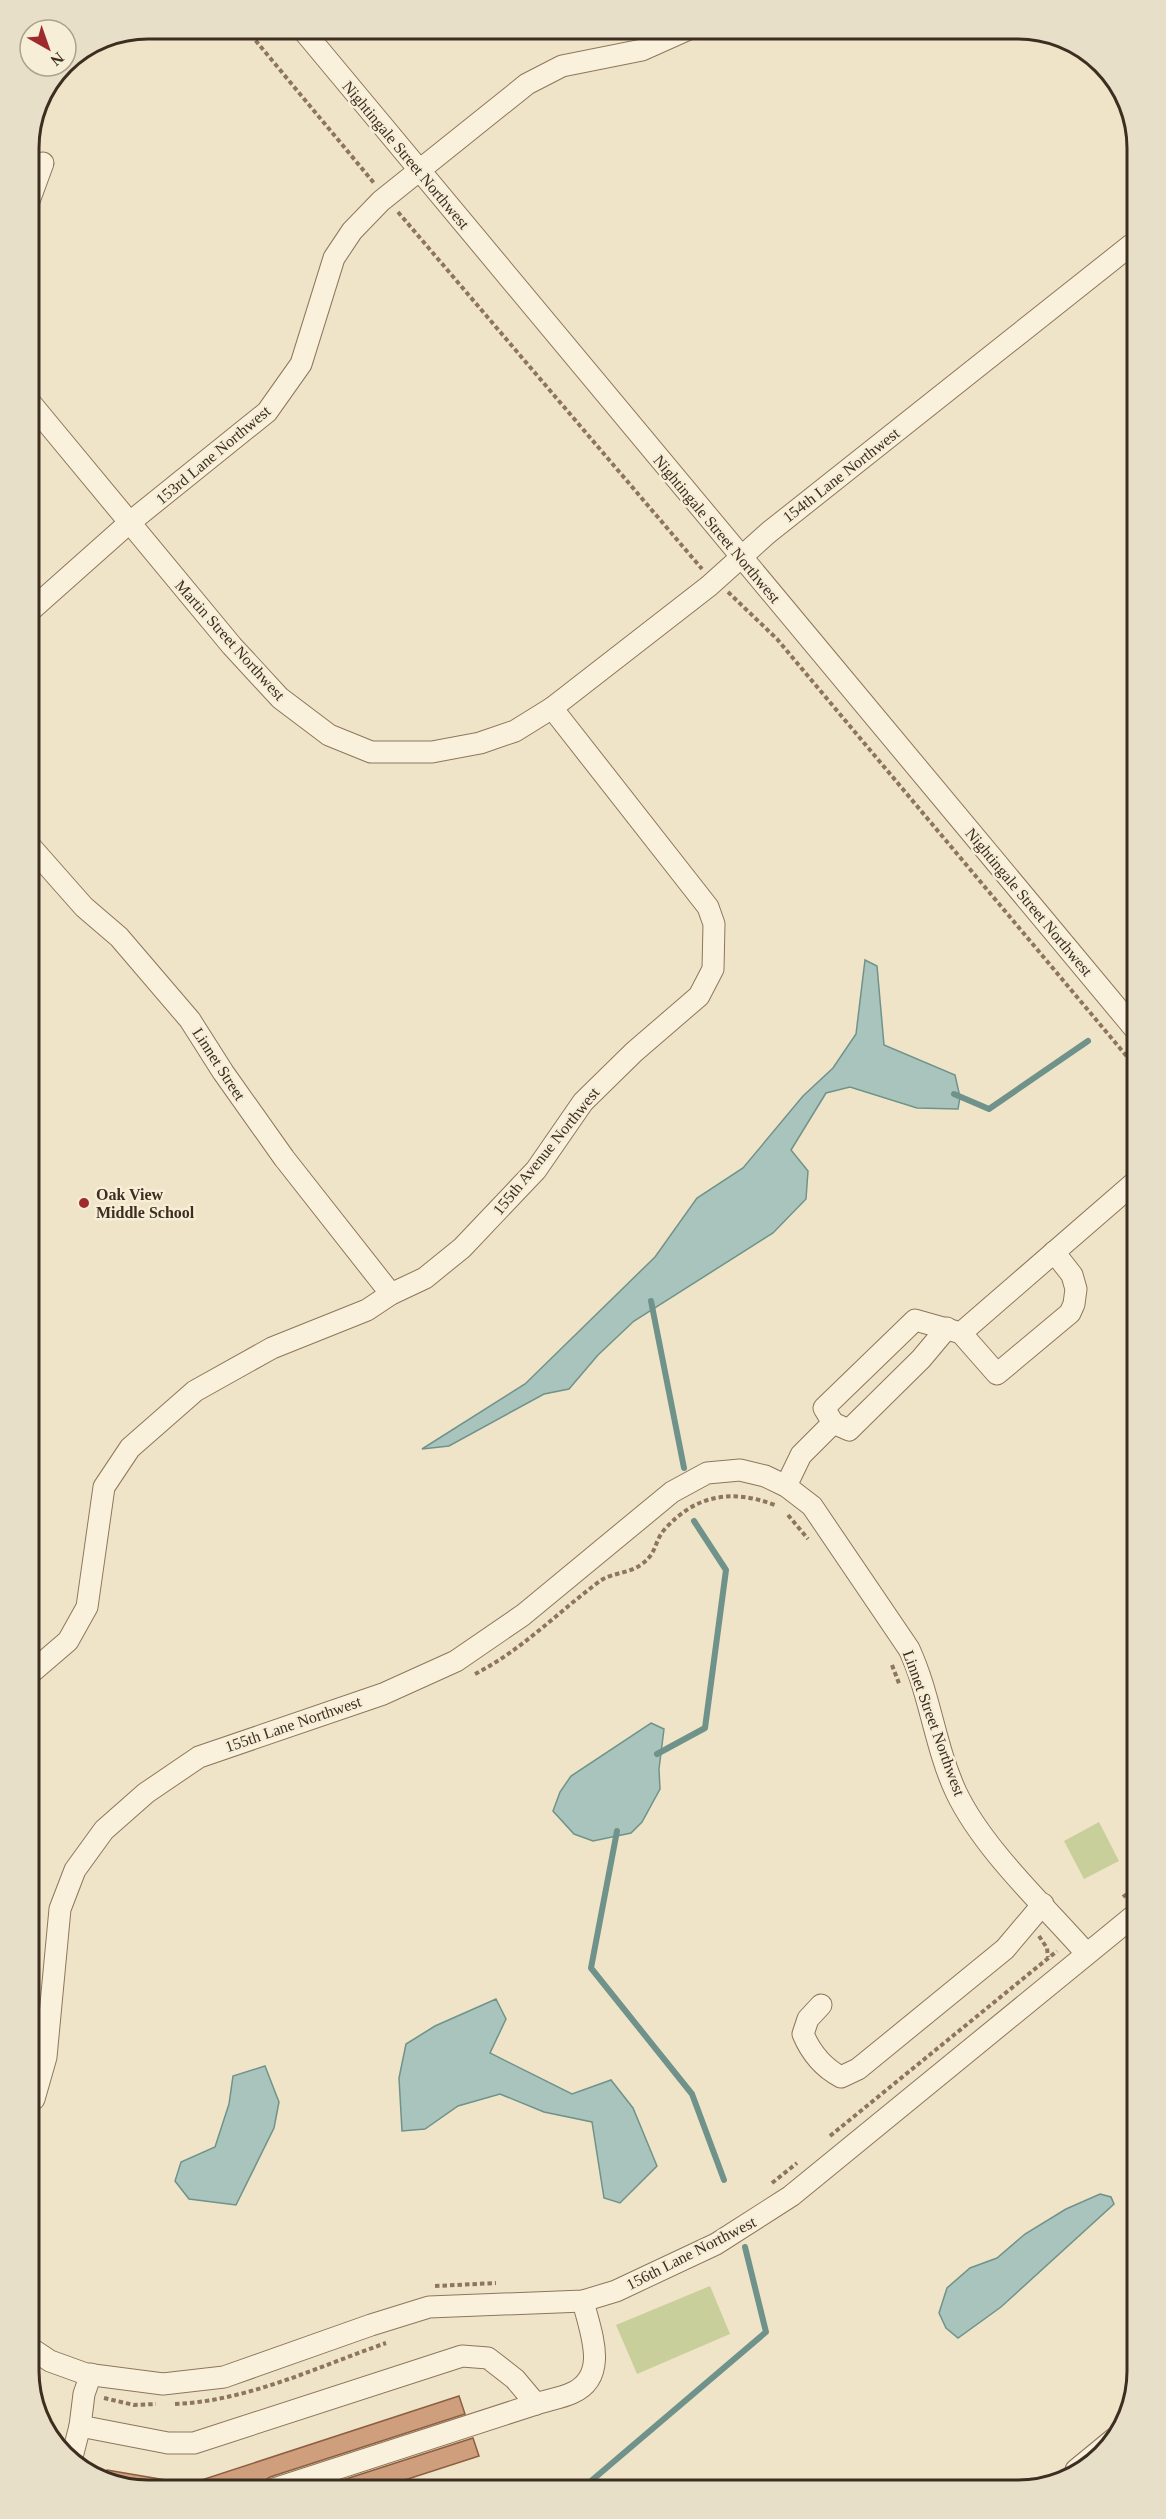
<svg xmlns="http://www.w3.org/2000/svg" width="1166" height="2519" viewBox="0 0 1166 2519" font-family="Georgia,serif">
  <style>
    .green { fill: #c9cf9b }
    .water { fill: #a9c4bc; stroke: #6f938a; stroke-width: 1.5 }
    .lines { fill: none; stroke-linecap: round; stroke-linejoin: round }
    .stream { stroke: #6f938a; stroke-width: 6 }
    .building { fill: #cf9f7d; stroke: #8d5f41; stroke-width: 1.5 }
    .minor-casing { stroke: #8d765c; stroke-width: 23 }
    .path { stroke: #8d765c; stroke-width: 4; stroke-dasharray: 4.5 3; stroke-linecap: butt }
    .minor { stroke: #faf1dc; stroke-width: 21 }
    .poi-dot { fill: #9e2a2b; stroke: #f7eed8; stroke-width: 2 }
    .labels { text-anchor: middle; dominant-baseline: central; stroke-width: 5; stroke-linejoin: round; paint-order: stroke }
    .street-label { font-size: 16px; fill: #3d2e20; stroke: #f7eed8 }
    .poi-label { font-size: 16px; font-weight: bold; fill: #3d2e20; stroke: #f7eed8; text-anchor: start }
    .rim { fill: none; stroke: #3d2e20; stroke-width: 3 }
  </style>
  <rect width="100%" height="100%" fill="#f0e4c8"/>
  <g class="green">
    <path d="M1099 1822 1119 1861 1084 1879 1064 1841Z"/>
    <path d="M710 2286 730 2334 637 2374 616 2325Z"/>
  </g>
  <g class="water">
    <path d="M865 960 877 966 884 1045 955 1075 960 1097 958 1109 917 1108 850 1087 826 1093 791 1150 808 1171 806 1199 773 1233 634 1321 598 1355 569 1389 544 1394 449 1446 422 1449 525 1384 655 1257 697 1198 743 1168 803 1096 833 1068 856 1034Z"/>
    <path d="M651 1723 664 1729 659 1769 660 1789 642 1822 631 1833 593 1841 574 1834 553 1811 560 1792 571 1776Z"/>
    <path d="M496 1999 506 2019 490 2053 572 2094 611 2080 633 2108 657 2166 620 2203 604 2198 592 2122 544 2112 500 2094 458 2106 425 2129 402 2131 399 2078 406 2044 435 2026Z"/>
    <path d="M265 2066 279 2102 274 2128 236 2205 189 2199 175 2181 181 2162 215 2147 229 2104 233 2076Z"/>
    <path d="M1100 2194 1111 2197 1114 2204 1001 2307 958 2338 946 2328 939 2313 947 2288 970 2268 997 2258 1025 2234 1066 2209Z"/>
  </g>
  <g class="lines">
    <g class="stream">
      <path d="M954 1094 989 1109 1088 1041"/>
      <path d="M651 1301 684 1468"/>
      <path d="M657 1754 705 1728 726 1570 694 1521"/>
      <path d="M617 1831 591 1968 692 2094 724 2180"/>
      <path d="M584 2487 766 2332 745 2247"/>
    </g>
  </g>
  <g class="building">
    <path d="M459 2396 465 2414 270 2477 264 2481 262 2489 180 2490V2487Z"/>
    <path d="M473 2438 479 2456 377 2489H315Z"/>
    <path d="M107 2470 177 2482V2490H140L105 2477Z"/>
  </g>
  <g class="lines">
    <g class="minor-casing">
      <g id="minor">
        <path d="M302 29 1134 1028"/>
        <path d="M29 201 43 163"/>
        <path d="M29 401 232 646 280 698 329 735 371 752H432L480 743 515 731 552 708 709 586 768 533 1131 245"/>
        <path d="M30 611 129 523 267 412 301 364 334 258 352 231 381 201 527 84 562 66 642 50 689 29"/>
        <path d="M31 847 84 907 119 937 190 1020 223 1072 284 1158 391 1294"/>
        <path d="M961 1333 997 1374 1070 1313 1074 1304 1076 1289 1072 1275 1054 1252"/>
        <path d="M833 1423 849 1430 921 1359 947 1328"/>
        <path d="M786 1486 801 1455 833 1423 824 1408 915 1320 961 1333 1134 1183"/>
        <path d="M33 1671 68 1641 87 1607 104 1487 130 1448 195 1391 272 1348 367 1310 391 1294 425 1278 462 1248 536 1170 583 1102 634 1052 699 996 713 969 714 924 708 907 552 708"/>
        <path d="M821 2005 808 2019 803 2034C811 2053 822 2067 841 2077L858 2069 1005 1949 1043 1904"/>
        <path d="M34 2099 46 2057 60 1909 75 1870 104 1830 146 1793 199 1757 383 1694 456 1661 523 1615 672 1492 707 1473 740 1470 765 1476 786 1486 812 1506 909 1649C930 1694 935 1747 956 1792 983 1849 1044 1905 1086 1953"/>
        <path d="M35 2351 50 2361 86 2374 163 2384 224 2377 371 2325 429 2307 583 2301 616 2291 716 2244 791 2196 1136 1914"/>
        <path d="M91 2374 84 2394 80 2426 168 2443H194L462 2356 488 2358 515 2379 536 2404C548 2400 561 2398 572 2393 610 2376 590 2331 583 2301"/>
        <path d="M71 2461 80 2426"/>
        <path d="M1076 2470 1115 2438"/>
        <path d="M274 2489 536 2404"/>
      </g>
    </g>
    <g class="path">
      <path d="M246 29 374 183"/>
      <path d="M398 212 702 569"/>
      <path d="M728 592 777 639 1134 1065"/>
      <path d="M788 1515 808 1539"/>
      <path d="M892 1665 900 1686"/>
      <path d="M475 1674C522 1650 558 1612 600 1581 613 1572 629 1574 642 1564 657 1553 654 1542 664 1530 696 1494 732 1489 775 1505"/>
      <path d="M1123 1897 1136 1887"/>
      <path d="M1039 1936 1047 1948 1048 1957"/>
      <path d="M830 2136 1057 1951"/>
      <path d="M772 2183 797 2163"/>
      <path d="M435 2286 496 2283"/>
      <path d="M104 2398 134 2405 156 2404"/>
      <path d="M175 2404C248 2401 317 2367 386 2343"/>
    </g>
    <use href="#minor" class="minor"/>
  </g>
  <circle class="poi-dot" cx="84" cy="1203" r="6"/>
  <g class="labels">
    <g class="street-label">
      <text transform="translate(406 155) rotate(50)">Nightingale Street Northwest</text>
      <text transform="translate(213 455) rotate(-40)">153rd Lane Northwest</text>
      <text transform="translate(841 475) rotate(-38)">154th Lane Northwest</text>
      <text transform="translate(717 529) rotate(50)">Nightingale Street Northwest</text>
      <text transform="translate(230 640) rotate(48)">Martin Street Northwest</text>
      <text transform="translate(1029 902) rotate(50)">Nightingale Street Northwest</text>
      <text transform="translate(219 1064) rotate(57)">Linnet Street</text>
      <text transform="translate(546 1151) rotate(-51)">155th Avenue Northwest</text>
      <text transform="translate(934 1723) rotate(70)">Linnet Street Northwest</text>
      <text transform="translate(293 1724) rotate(-19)">155th Lane Northwest</text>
      <text transform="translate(691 2253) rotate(-27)">156th Lane Northwest</text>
    </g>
    <g class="poi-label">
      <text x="96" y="1194">Oak View<tspan x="96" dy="18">Middle School</tspan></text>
    </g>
  </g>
  <path d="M0 0H1166V2519H0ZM148 39H1018A109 109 0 0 1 1127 148V2371A109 109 0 0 1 1018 2480H148A109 109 0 0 1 39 2371V148A109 109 0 0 1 148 39Z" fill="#e8dfc9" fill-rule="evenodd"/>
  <path class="rim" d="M148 39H1018A109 109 0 0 1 1127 148V2371A109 109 0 0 1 1018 2480H148A109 109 0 0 1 39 2371V148A109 109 0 0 1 148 39Z"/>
  <g transform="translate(48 48) rotate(140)"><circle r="28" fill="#f7eed8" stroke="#ada18e" stroke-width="1.5"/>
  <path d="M0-4.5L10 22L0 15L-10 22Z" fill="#9e2a2b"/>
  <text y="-9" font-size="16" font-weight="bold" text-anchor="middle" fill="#3d2e20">N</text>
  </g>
</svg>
